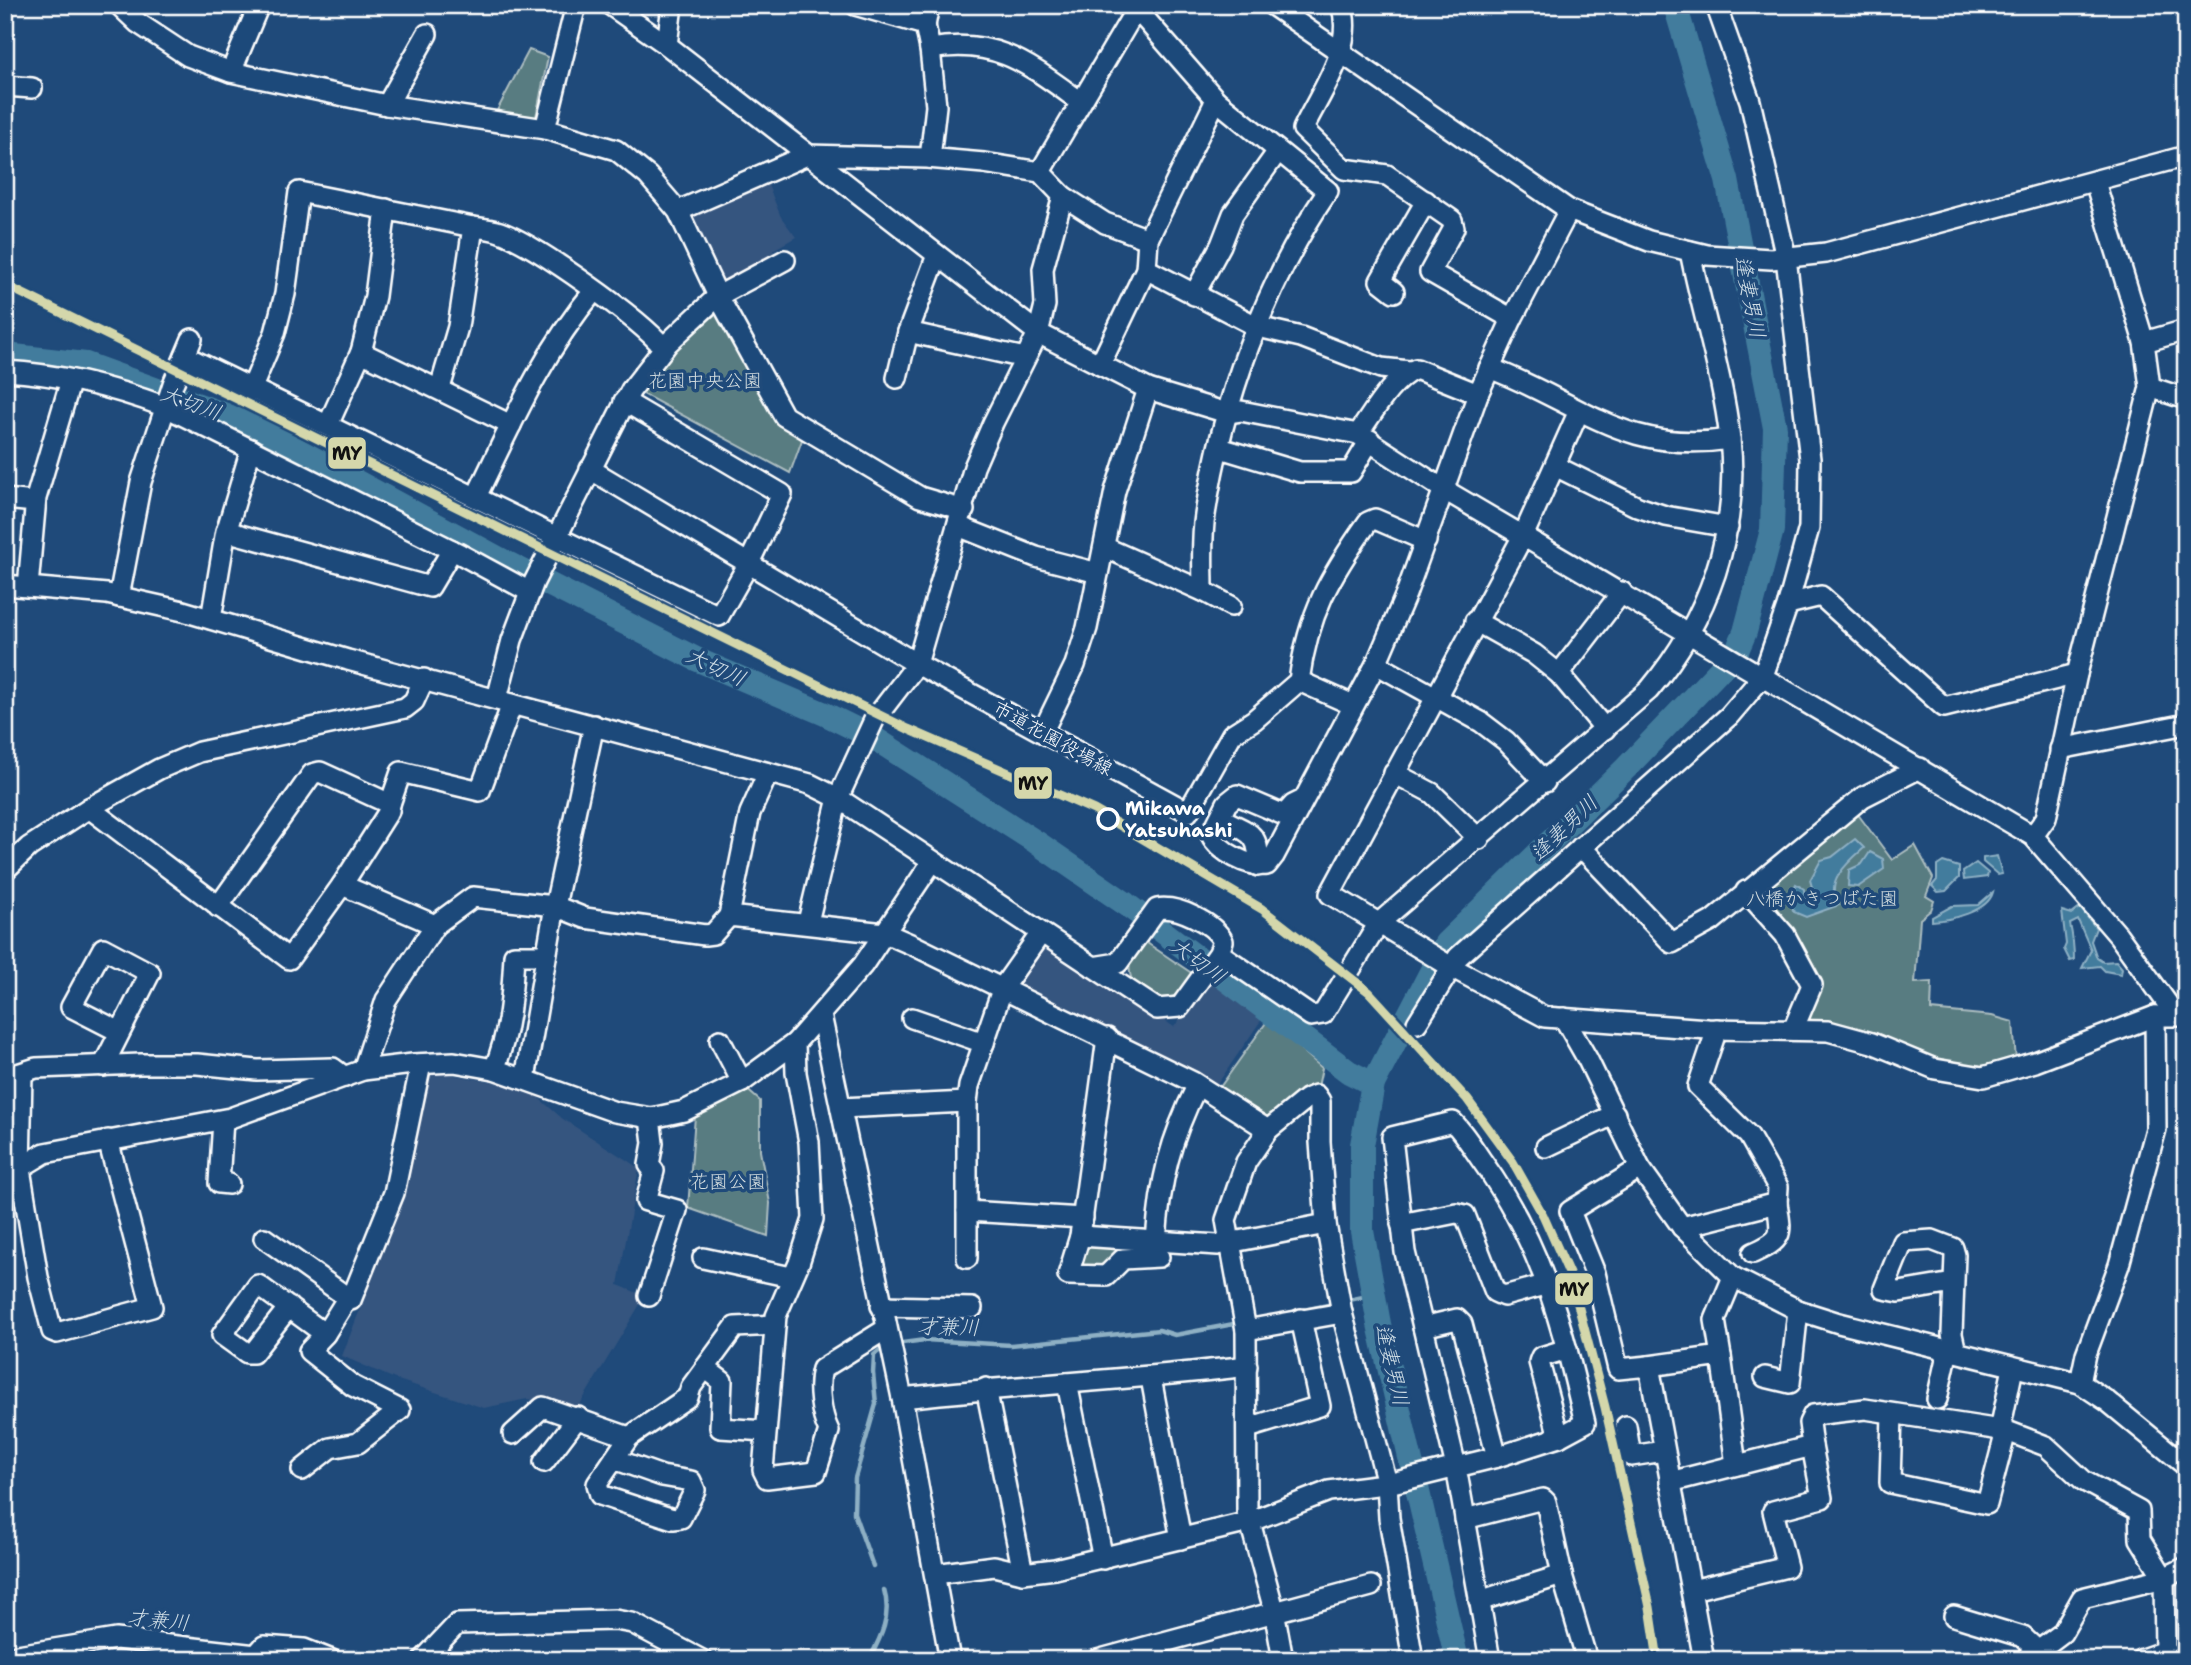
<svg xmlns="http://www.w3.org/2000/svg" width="2191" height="1665" viewBox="0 0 2191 1665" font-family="'Shantell Sans','Klee One',sans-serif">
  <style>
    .built { fill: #34547f }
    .green { fill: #587b81; stroke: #acbdc0; stroke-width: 2 }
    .water { fill: #437c9d; stroke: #8eb0c4; stroke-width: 2 }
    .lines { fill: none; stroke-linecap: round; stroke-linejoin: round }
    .stream { stroke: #8eb0c4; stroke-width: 4.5 }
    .river { stroke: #437c9d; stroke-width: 24 }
    .minor-casing { stroke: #fff; stroke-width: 24 }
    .minor { stroke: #1f4a7a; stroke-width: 19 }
    .rail-1-casing { stroke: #1f4a7a; stroke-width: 14 }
    .rail-1 { stroke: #d4d7ab; stroke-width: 9 }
    .stop-dot { fill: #1f4a7a; stroke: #fff; stroke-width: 3.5 }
    .labels { text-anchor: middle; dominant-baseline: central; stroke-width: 7; stroke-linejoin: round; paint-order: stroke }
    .park-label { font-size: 19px; fill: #d5dee0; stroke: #1f4a7a }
    .street-label { font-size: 19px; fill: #fff; stroke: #1f4a7a }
    .stop-label { font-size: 19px; font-weight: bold; fill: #fff; stroke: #1f4a7a; text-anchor: start }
    .water-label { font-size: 21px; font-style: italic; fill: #d0dee6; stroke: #1f4a7a }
    .line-badge { stroke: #1f4a7a; stroke-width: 2.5 }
    .pale-badge-label { font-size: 19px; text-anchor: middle; font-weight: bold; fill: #111 }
  </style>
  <rect width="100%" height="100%" fill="#1f4a7a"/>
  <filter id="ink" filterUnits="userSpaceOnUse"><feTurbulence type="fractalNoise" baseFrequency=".0143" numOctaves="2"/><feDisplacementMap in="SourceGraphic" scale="14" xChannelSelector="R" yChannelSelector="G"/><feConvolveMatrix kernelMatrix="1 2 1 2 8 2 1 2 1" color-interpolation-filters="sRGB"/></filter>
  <g filter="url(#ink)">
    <g class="built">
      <path d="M766 180 781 217 796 237 773 250 777 261 721 291 685 214Z"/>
      <path d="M1042 937 1174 1027 1209 979 1262 1019 1214 1089 1007 989Z"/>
      <path d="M430 1071 526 1087 563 1119 639 1168 618 1285 645 1296 579 1406 527 1399 484 1408 395 1379 342 1356 403 1198Z"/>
    </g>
    <g class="green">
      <path d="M529 50 548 57 534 127 491 122Z"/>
      <path d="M717 313 775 411 803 437 790 473 641 393 675 349Z"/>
      <path d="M1854 809 1892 860 1915 845 1933 878 1926 896 1934 901 1931 910 1920 919 1915 983 1932 982 1931 1010 1992 1016 2013 1022 2016 1061 1997 1069 1943 1063 1801 1022 1817 987 1758 889Z"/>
      <path d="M1144 941 1193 974C1189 980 1185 988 1180 992 1157 1012 1122 987 1131 959 1133 953 1140 946 1144 941Z"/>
      <path d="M1268 1020 1322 1068 1318 1087 1267 1124 1218 1090Z"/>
      <path d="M743 1086 760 1101V1151L770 1203 768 1236 688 1208 695 1116Z"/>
      <path d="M1082 1239 1158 1245 1105 1274 1072 1273Z"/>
    </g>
    <g class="water">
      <path d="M1855 839 1864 848C1848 862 1823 883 1839 905L1806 917 1794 912 1788 900 1796 884 1804 889 1805 900 1816 901 1810 880 1821 860 1832 857Z"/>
      <path d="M1870 852 1883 859 1884 869 1858 887 1848 886 1849 870 1862 864Z"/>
      <path d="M1997 856 2002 874 1998 875 1983 862V858Z"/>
      <path d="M1943 862 1959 867V878L1946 891 1938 892 1932 886 1937 880V866Z"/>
      <path d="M1976 863 1988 873 1987 877 1964 880 1963 872Z"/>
      <path d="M1993 892C1988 912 1950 920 1932 921V917L1952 906 1978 905Z"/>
      <path d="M2080 908 2096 928 2091 941 2097 958 2103 962 2116 961 2122 968 2121 974 2105 971 2100 966 2082 968 2091 950 2078 920 2070 924C2072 933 2074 950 2074 960L2070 961 2064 949 2066 944 2062 911 2072 914Z"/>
    </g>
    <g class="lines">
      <g class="stream">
        <path d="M1349 1300 1363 1297 1375 1301"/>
        <path d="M1289 1313 1333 1304"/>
        <path d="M895 1344 925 1340 1011 1345 1159 1330 1175 1335 1239 1323"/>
        <path d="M873 1566 854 1513 855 1478 876 1404 873 1373 874 1355 886 1345"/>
        <path d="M704 1651 720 1660"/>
        <path d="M869 1660C881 1637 892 1616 884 1590"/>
      </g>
      <g class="river">
        <path d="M5 355 86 364 248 423 509 564 698 660 825 714 874 738 1036 842 1126 904 1349 1072 1373 1084"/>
        <path d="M1457 1660 1379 1324 1362 1231V1145L1373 1084 1446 943 1626 768 1736 653 1745 632 1772 530 1775 428 1727 180 1675 5"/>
      </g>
      <g class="minor-casing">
        <g id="minor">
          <path d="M119 5 138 23 188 56 231 72 387 105 545 129 616 150 648 176 678 211 718 296 784 416 920 497 964 510"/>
          <path d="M610 5 667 45 1038 333 1148 389 1227 413 1241 411 1358 434 1443 489 2033 836 2118 935 2175 1014"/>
          <path d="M855 5 925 25 930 49C997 37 1029 65 1081 102"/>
          <path d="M1133 5 1216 100 1328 191C1264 285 1222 403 1205 515 1201 540 1203 566 1203 591L1231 606"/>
          <path d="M1272 5 1569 210 1649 241 1707 255 1771 259 1826 253 2186 156"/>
          <path d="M1341 5C1356 45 1320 93 1303 129L1344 169 1387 175 1452 220 1454 228 1430 272 1512 319"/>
          <path d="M925 26 929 5"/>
          <path d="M667 45 672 5"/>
          <path d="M930 49 936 106 930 158"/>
          <path d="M231 72 259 5"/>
          <path d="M5 86 32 88"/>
          <path d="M387 105 427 34"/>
          <path d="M545 129 576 5"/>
          <path d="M1040 172 1135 11"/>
          <path d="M678 211 807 155 927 158 984 163 1040 172 1063 196 1105 223 1148 239"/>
          <path d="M1146 269 1258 327 1301 337 1381 368 1409 371"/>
          <path d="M1394 292 1380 281 1426 201"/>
          <path d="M1194 295 1221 245 1233 214 1278 151"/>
          <path d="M908 332 1025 358"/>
          <path d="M2144 342 2186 330"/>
          <path d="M361 352 375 296 386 209"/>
          <path d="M185 356 719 616 749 563 782 494 624 401"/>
          <path d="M1100 365 1146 269 1148 239 1216 100"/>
          <path d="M1489 368C1581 402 1623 455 1730 439"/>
          <path d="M5 371C60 374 115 388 166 407L460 554 530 592"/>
          <path d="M897 378 908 332 937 255"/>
          <path d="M2150 387 2186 399"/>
          <path d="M440 388 458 327 473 227C482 228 492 229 500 232 536 245 639 318 664 348"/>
          <path d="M251 390 275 333 285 294 299 192 473 227"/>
          <path d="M1579 411 1524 534 1330 894 1453 968 1545 1017 1708 1029 1828 1031 1872 1043 1935 1069 1983 1077 2035 1062 2155 1016H2185"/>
          <path d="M328 425 361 352 511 425"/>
          <path d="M1358 434C1373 413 1392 378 1416 369L1478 394"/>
          <path d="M1220 448 1300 472H1351L1370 440"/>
          <path d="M1555 466 1638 507 1665 516 1728 527"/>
          <path d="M590 469 917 664 1188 812 1232 734 1254 720 1299 681C1308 613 1330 576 1368 522L1375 519 1426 541"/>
          <path d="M476 497C511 425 542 353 594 291"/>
          <path d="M5 499 35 502"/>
          <path d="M958 526 1036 557 1098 573"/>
          <path d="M226 531 430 587 452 550"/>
          <path d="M1104 547 1203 591"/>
          <path d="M5 585 107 594 183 611 348 660 810 784 838 798 1157 1009 1180 1007 1219 953 1223 941C1214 923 1177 905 1157 909L1118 963 1093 967"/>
          <path d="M28 587 36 498 71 380"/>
          <path d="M119 597 141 482 173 384 192 339"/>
          <path d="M1788 604 1821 596 1944 707 2077 674"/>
          <path d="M211 619 225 536 251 449"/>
          <path d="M1475 621 1534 654 1559 674 1605 729"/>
          <path d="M1376 664 1481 722 1506 741 1545 782"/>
          <path d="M1559 674 1622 592"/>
          <path d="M1299 681 1353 705"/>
          <path d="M497 699 512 640 534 582 631 390 668 343 718 296 785 260"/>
          <path d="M1043 731 1075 665 1087 628 1115 491 1148 389"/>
          <path d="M2060 749 2186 724"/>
          <path d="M1394 773 1432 793 1479 839"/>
          <path d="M1303 800 1293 805 1284 815 1237 795 1227 803 1211 835C1219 852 1248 867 1267 865L1274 856 1376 664 1406 594 1478 394 1512 319 1569 210"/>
          <path d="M390 804 401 772 480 791 512 704"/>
          <path d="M89 808 289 959 342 885"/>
          <path d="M1220 818C1247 832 1261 832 1258 866"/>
          <path d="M2033 836 2046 818 2077 674 2150 387 2144 342 2095 182"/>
          <path d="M1581 847 1672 943 1712 921 1863 797 1920 768"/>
          <path d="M5 870 29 847 89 808 159 769 199 752 405 708 414 701 424 679"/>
          <path d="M1746 891 1785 935 1812 985 1793 1030"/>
          <path d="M218 907 312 774 320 772 390 804 389 811 342 885 435 925 386 1000 363 1070"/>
          <path d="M729 916 750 813 768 773"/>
          <path d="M808 922 838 798 874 720 917 664 974 467 993 423 1038 333 1045 305 1043 269 1063 196"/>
          <path d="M435 925 473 897 555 906 585 918 705 935 713 934 729 916 885 933 915 946 1193 1082 1268 1130"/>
          <path d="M1219 953 1311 1016 1323 1014 1379 923 1649 690C1708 620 1740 532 1730 439 1723 376 1702 313 1690 251"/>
          <path d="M821 1015 902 1398 950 1660"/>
          <path d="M912 1018 984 1043"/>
          <path d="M1564 1018 1588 1060 1640 1168 1682 1227 1733 1277 1798 1310 1839 1323 2080 1383 2107 1401 2186 1466"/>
          <path d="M1417 1023 1458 957 1729 716 1763 676 1788 604 1809 528 1810 459 1786 258 1750 101 1716 5"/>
          <path d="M1717 1029 1698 1086 1749 1136 1778 1187 1777 1203"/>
          <path d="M1107 1038 1080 1236 1068 1275 1106 1276 1123 1259 1159 1257"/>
          <path d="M720 1040 742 1082"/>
          <path d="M795 1043 796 1073 809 1142 813 1219 799 1263 776 1316 763 1470 767 1478 816 1472 829 1431C821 1415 817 1387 822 1369L886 1329"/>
          <path d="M103 1066 150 973 103 948 71 1007 120 1032"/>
          <path d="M494 1069C510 1032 512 994 514 955H546"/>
          <path d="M22 1074 20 1169 38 1277 52 1331 57 1333 152 1307 108 1140"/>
          <path d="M5 1078 36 1068 141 1064H197L257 1070 333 1068 345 1077"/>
          <path d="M525 1079 555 906 594 725"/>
          <path d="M967 1102V1211L1083 1218"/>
          <path d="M841 1108 967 1102 969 1086 1003 987 1041 933"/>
          <path d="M223 1120 219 1183 229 1184"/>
          <path d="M1546 1147 1615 1114"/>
          <path d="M1640 1168 1570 1211 1595 1273 1618 1369 1649 1366 1704 1660"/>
          <path d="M5 1177 45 1153 230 1118 363 1070 413 1064 454 1062 494 1069 615 1112 652 1118 684 1111 742 1082 795 1043 863 965 932 862"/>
          <path d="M1401 1224 1456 1213 1465 1215 1495 1292 1504 1296 1548 1284"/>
          <path d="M1682 1227 1777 1203C1782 1235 1784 1239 1753 1253"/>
          <path d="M1080 1236 1218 1245 1326 1224"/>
          <path d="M264 1238 351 1300 394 1193 421 1064"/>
          <path d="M1156 1241C1160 1181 1170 1140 1197 1086"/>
          <path d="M703 1258 791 1277"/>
          <path d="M967 1258V1211"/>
          <path d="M1953 1283 1899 1292 1884 1289 1903 1242 1932 1240 1953 1248 1955 1255 1952 1334 1956 1352"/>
          <path d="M649 1296 677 1210 646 1201 654 1171 649 1165 653 1143 650 1118"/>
          <path d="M881 1306 972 1308"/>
          <path d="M289 1307 253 1353H247L222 1335 258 1285 325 1334 348 1297"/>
          <path d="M1423 1327 1405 1252 1392 1137 1453 1122C1464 1133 1473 1148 1482 1161 1542 1244 1562 1325 1585 1423L1559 1437 1497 1457"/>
          <path d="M1246 1330 1342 1313"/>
          <path d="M1721 1356 1715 1320 1733 1277"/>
          <path d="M1649 1366 1721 1356 1736 1465"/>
          <path d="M705 1368 722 1381 720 1428 766 1431"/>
          <path d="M1765 1377 1790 1383 1798 1310"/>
          <path d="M1151 1378 1181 1539"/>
          <path d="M1067 1383 1103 1559"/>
          <path d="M2080 1383 2086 1354 2119 1265 2156 1129 2155 1016"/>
          <path d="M986 1388 1023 1573"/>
          <path d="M902 1398C1017 1385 1133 1380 1247 1366"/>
          <path d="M1937 1399 1948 1350"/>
          <path d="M1892 1414 1890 1483 1987 1504 2004 1439 2000 1430 2013 1368"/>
          <path d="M1626 1426 1631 1456 1664 1451"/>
          <path d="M1248 1428 1320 1406 1301 1319"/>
          <path d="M513 1434 543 1407 629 1437"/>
          <path d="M1559 1437 1539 1362 1541 1357 1567 1349"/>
          <path d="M614 1459 662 1476 691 1481 695 1490 681 1518 673 1519 600 1495 597 1484 629 1437 688 1397 691 1387 735 1327 775 1325"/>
          <path d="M544 1462 578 1417"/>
          <path d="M302 1470 330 1448 358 1443 400 1410 353 1386 309 1351 325 1334"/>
          <path d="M1670 1482 1812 1446 1809 1423 1813 1415 1865 1409 2007 1431 2046 1446 2084 1481 2139 1511 2140 1539 2164 1578 2165 1651 2162 1660"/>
          <path d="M1465 1519 1543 1499 1546 1502 1562 1575 1587 1660"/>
          <path d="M935 1574 994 1566 1023 1573 1055 1569 1249 1522 1329 1491 1392 1483 1497 1457 1462 1324 1457 1319 1423 1327 1456 1467 1490 1660"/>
          <path d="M1692 1590 1787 1567 1773 1511 1822 1498 1812 1446"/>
          <path d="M1479 1601 1562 1575"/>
          <path d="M1954 1616 2023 1637 2036 1649"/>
          <path d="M5 1657 116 1639 256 1655 264 1646 304 1649 332 1660"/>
          <path d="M2142 1659 2165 1651 2179 1660"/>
          <path d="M423 1660 457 1624 615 1620 632 1623 702 1660"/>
          <path d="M1097 1660 1371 1586"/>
          <path d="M1283 1660 1274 1610 1247 1511 1246 1330 1226 1220 1246 1162 1268 1130 1306 1099 1316 1095 1320 1101V1142L1326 1224 1342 1313 1387 1483 1389 1518 1413 1660"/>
          <path d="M2026 1660 2062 1633 2082 1598 2164 1578 2186 1567"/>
        </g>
      </g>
      <use href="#minor" class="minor"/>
      <g class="rail-1-casing">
        <path id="rail-1" d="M5 285 908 729 1094 810 1262 909 1369 992 1467 1099 1513 1162 1543 1215 1571 1278 1605 1407 1650 1607 1658 1660"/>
      </g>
      <use href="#rail-1" class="rail-1"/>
    </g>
  </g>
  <circle class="stop-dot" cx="1108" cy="819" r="10"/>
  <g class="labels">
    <g class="park-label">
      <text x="705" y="380">花園中央公園</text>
      <text x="1822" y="898">八橋かきつばた園</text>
      <text x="728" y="1181">花園公園</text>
    </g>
    <g class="street-label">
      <text transform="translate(1053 738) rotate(29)">市道花園役場線</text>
    </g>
    <g class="stop-label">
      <text x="1125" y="808">Mikawa<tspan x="1125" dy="22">Yatsuhashi</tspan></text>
    </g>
    <g class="water-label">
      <text transform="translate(1750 297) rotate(79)">逢妻男川</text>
      <text transform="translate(191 403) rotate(20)">大切川</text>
      <text transform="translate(716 667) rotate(25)">大切川</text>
      <text transform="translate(1564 828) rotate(-44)">逢妻男川</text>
      <text transform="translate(1198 961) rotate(36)">大切川</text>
      <text transform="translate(948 1327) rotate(1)">才兼川</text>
      <text transform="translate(1392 1365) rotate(77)">逢妻男川</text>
      <text transform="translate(158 1620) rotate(6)">才兼川</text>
    </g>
  </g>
  <g class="line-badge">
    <rect x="327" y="436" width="40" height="34" rx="7" fill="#d4d7ab"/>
    <rect x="1013" y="766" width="40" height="34" rx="7" fill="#d4d7ab"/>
    <rect x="1554" y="1272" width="40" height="34" rx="7" fill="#d4d7ab"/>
  </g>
  <g class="pale-badge-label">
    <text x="347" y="460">MY</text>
    <text x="1033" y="790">MY</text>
    <text x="1574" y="1296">MY</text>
  </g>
  <rect width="2191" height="1665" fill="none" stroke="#1f4a7a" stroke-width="28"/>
  <rect x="14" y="14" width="2163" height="1637" fill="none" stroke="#fff" stroke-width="2.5" filter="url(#ink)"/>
</svg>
